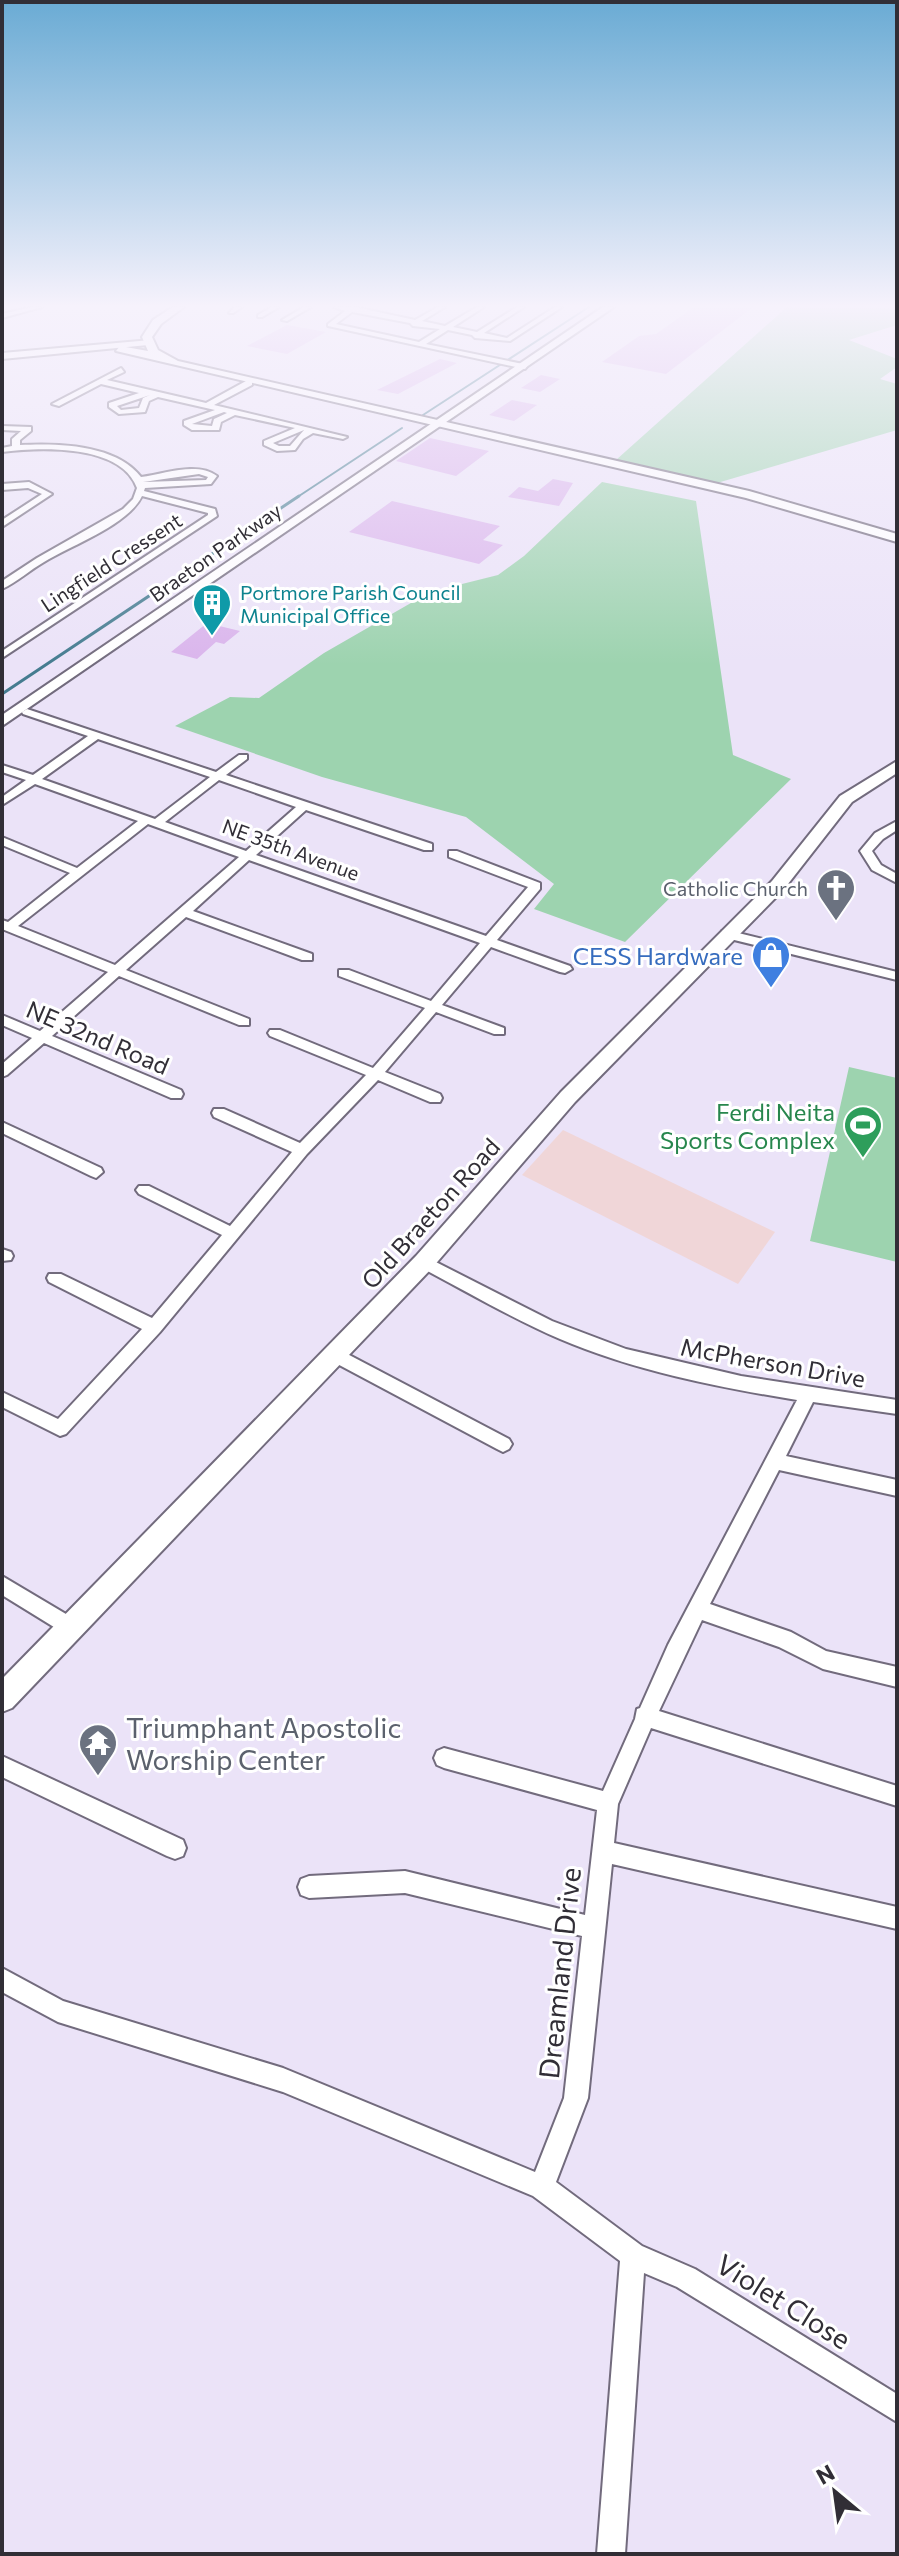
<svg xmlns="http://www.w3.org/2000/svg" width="899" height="2556" font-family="Commissioner,sans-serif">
<rect width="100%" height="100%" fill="#ebe3f8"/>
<path fill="#f0d6d8" d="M563 1130 775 1232 738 1284 522 1175Z"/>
<path fill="#9dd3af" d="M787 307 897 309V325L849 340 897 359V367L880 379 897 384V430L717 483 616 460Z
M602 482 696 501 733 755 791 779 625 942 534 909 554 884 466 817 322 777 175 726 230 697 259 698 324 653 430 592 498 575 524 556Z
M849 1067 897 1078V1262L810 1241Z"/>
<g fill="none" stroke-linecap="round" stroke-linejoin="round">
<path stroke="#457c90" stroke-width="2" d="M423 415 589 307
M296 498 402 428"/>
<path stroke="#457c90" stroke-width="3" d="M2 694 299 496"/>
</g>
<path fill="#dab5ec" d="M694 307H753L666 374 602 362 639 336 656 334Z
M287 325 326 332 287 354 247 346Z
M440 359 457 363 398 394 377 390Z
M541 375 560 379 540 392 521 388Z
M512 400 537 405 514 421 489 415Z
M430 438 489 451 456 476 396 461Z
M553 479 573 483 559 506 508 497 519 487 538 491Z
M392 501 500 526 483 540 503 545 479 564 349 532Z
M207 623 240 631 224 644 216 642 197 659 171 652Z"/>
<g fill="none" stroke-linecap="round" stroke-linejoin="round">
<g stroke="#726b7d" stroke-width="4">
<path id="street" d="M32 307H42L2 318V314Z
M235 307H242L233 313H229Z
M272 307H279L262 317H258V315Z
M304 307H311L287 321 282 320Z
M334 307H355L415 320 438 307H445L422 321 445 326 477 307H484L453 327 477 332 517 307H524L484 333 507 338 555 307H562L510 341 475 338 472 335 448 330 426 344 528 365 525 369 328 326V324L345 311ZM352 312 410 323 413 326 440 329 419 342 336 324Z
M121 368 124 372 107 380 206 403 246 381H252V385L214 405 347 437 343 439 313 433 303 439 295 450 277 451 264 445V441L295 428 235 415 221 422 219 430H192L184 425V421L215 410 158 397 149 401 145 412 119 414 109 407V403L139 393 101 384 59 406 52 404ZM150 395 143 398 139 408 121 410 117 406ZM224 412 227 413 214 419 212 426 192 424ZM304 430 290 446H279L273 443Z
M2 426 31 427V431L20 440V445C57 443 116 444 141 477 164 474 197 461 217 476L211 484 145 488 144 491 215 509 217 516 2 658V651L208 515V513L142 496C128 525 72 545 44 562 30 570 17 582 2 589V581L37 558 123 509 133 499 137 488C121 444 41 447 2 452V448L12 446V439L21 431 2 430ZM199 474 208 477 206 480 143 482Z
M29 482 52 494 2 527V520L42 494 28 488 2 490V484Z
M27 709 216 772 239 755H247V759L226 775 432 844V850H424L306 810 256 855 486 936 528 887 449 857V851H457L540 883V889L497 940 570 966 572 969 565 973 560 972 491 947 442 1005 504 1028V1034H494L436 1012 385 1072 440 1094 442 1098 440 1102H430L378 1080 307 1154 160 1332 66 1434 60 1436 2 1407V1392L58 1419 142 1329 49 1282 47 1278 49 1274H61L152 1318 222 1235 139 1194 136 1190 139 1186H149L230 1226 292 1152 214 1117 212 1113 214 1109H224L300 1143 366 1075 270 1036 268 1033 270 1030H280L373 1068 425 1008 339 976V970H349L431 1001 480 943 249 860 193 911 312 954V960H302L186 917 126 970 249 1019V1025H239L119 976 52 1036 181 1090 183 1094 181 1098H171L44 1043 7 1075 2 1077V1064L32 1038 2 1025V1015L40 1031 108 972 2 929V920L8 922 70 873 2 845V837L77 868 138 821 35 784 2 805V797L26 780 2 772V765L33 775 88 736 23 714 22 712ZM98 739 210 777 155 819 42 779ZM219 780 296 807 246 851 165 822ZM148 824 239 857 115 965 18 926Z
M897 821V830L883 839 872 851 881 865 897 874V883L872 870 860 851 875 833Z
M726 930 897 972V980L722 937V931Z
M2 1122 101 1168 103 1172 96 1178 91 1176 2 1133Z
M2 1249 11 1252 13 1256 11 1260 2 1261Z
M424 1256 552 1321 626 1349 741 1376 897 1400V1414L813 1402 786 1456 897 1480V1496L779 1470 710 1604 791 1632 826 1651 897 1667V1687L823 1669 779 1647 702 1620 659 1711 897 1786V1806L651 1728 618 1804 614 1843 897 1907V1929L612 1864 588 2098 556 2182 642 2246 695 2269 897 2394V2422L677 2287 644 2273 625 2554H597L620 2261 533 2196 283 2092 58 2022 2 1992V1968L63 2001 283 2068 535 2172 564 2098 582 1936 405 1893 309 1898 301 1895 298 1887 301 1879 309 1876 405 1871 585 1915 597 1810 444 1768 437 1765 434 1758 437 1751 444 1748 603 1791 635 1719 637 1709 640 1708 668 1645 797 1400C717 1387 635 1371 560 1339 511 1318 466 1291 418 1266L416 1262 418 1258Z
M334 1347 509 1439 512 1444 509 1449 503 1452 497 1449 328 1359 326 1354 328 1349Z
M2 1576 76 1620 79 1626 76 1632 69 1635 62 1632 2 1595Z
M2 1756 183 1840 186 1848 183 1856 175 1859 167 1856 2 1777Z"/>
</g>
<g stroke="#726b7d" stroke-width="4">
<path id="secondary" d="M603 307H614L2 726V715Z
M151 340 148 345 2 359V353Z
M897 761V773L852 802 784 889 575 1102 432 1268 12 1708 2 1712V1679L416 1256 561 1092 772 881 840 796Z"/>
</g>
<g stroke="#726b7d" stroke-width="4">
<path id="primary" d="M173 307H184L161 324 152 337 158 350 178 361 749 491 897 534V542L746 498 116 351 120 346 148 351 142 337 153 320Z"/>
</g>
<use href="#street" fill="#fff" fill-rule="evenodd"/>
<use href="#secondary" fill="#fff" fill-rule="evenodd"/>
<use href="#primary" fill="#fff" fill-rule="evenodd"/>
</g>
<linearGradient id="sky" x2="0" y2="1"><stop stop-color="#6aabd4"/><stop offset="0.46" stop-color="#f6f2fc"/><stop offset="1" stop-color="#f6f2fc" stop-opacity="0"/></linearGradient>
<rect width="899" height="665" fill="url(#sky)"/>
<defs>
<g id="building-pin" transform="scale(2)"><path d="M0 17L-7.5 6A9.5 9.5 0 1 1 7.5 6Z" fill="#0f9aa8" stroke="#fff"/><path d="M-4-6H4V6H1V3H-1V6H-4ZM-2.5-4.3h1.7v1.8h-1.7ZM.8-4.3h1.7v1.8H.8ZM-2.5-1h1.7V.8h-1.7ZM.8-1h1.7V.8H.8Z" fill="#fff"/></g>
<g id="church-pin" transform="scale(2)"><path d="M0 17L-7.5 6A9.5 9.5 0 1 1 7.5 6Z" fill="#6b7280" stroke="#fff"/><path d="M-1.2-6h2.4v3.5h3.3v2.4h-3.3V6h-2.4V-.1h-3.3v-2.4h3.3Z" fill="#fff"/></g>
<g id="shop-pin" transform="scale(2)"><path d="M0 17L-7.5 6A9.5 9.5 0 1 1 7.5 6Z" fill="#3f7fe0" stroke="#fff"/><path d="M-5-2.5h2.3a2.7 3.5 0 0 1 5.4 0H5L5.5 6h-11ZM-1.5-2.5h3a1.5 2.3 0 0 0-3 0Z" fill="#fff"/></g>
<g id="stadium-pin" transform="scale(2)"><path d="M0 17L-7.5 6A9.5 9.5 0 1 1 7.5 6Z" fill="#2e9e5b" stroke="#fff"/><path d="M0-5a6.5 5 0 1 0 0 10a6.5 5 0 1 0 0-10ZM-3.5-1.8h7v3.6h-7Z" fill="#fff"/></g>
<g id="temple-pin" transform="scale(2)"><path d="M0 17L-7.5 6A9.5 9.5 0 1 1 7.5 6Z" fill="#6b7280" stroke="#fff"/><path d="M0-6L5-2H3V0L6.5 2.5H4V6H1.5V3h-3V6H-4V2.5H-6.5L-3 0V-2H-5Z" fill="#fff"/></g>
</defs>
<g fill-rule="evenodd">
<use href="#building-pin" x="212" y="603"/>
<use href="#church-pin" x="836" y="888"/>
<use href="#shop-pin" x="771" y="955"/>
<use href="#stadium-pin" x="863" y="1125"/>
<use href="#temple-pin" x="98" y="1743"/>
</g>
<g text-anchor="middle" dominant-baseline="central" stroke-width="6" stroke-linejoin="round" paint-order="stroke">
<g font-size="20" fill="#312e36" stroke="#fff">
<text transform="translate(215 552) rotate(-35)">Braeton Parkway</text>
<text transform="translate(111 562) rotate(-33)">Lingfield Cressent</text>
<text transform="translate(291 849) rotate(20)">NE 35th Avenue</text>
</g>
<g font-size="20" fill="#0d838f" stroke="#fff" text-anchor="start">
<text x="240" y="592">Portmore Parish Council<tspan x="240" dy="23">Municipal Office</tspan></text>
</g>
<g font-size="20" fill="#5b616d" stroke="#fff" text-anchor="end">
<text x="808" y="888">Catholic Church</text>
</g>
<g font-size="24" fill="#366cbe" stroke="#fff" text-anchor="end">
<text x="743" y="955">CESS Hardware</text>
</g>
<g font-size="24" fill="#312e36" stroke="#fff">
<text transform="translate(98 1037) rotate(23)">NE 32nd Road</text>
<text transform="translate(430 1213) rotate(-48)">Old Braeton Road</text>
<text transform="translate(773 1362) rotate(10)">McPherson Drive</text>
</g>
<g font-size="24" fill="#27864d" stroke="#fff" text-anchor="end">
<text x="835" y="1111">Ferdi Neita<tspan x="835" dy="28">Sports Complex</tspan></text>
</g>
<g font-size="28" fill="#5b616d" stroke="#fff" text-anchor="start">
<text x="126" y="1727">Triumphant Apostolic<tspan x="126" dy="32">Worship Center</tspan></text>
</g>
<g font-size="28" fill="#312e36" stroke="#fff">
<text transform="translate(559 1973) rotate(-84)">Dreamland Drive</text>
<text transform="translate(784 2301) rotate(32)">Violet Close</text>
</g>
</g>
<rect width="899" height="2556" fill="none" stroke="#312e36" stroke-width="8"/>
<g transform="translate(835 2492) rotate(331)" stroke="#ffffff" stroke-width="6" paint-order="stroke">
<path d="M0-6L14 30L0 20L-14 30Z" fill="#312e36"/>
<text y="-12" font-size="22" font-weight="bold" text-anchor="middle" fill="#312e36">N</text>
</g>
</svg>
